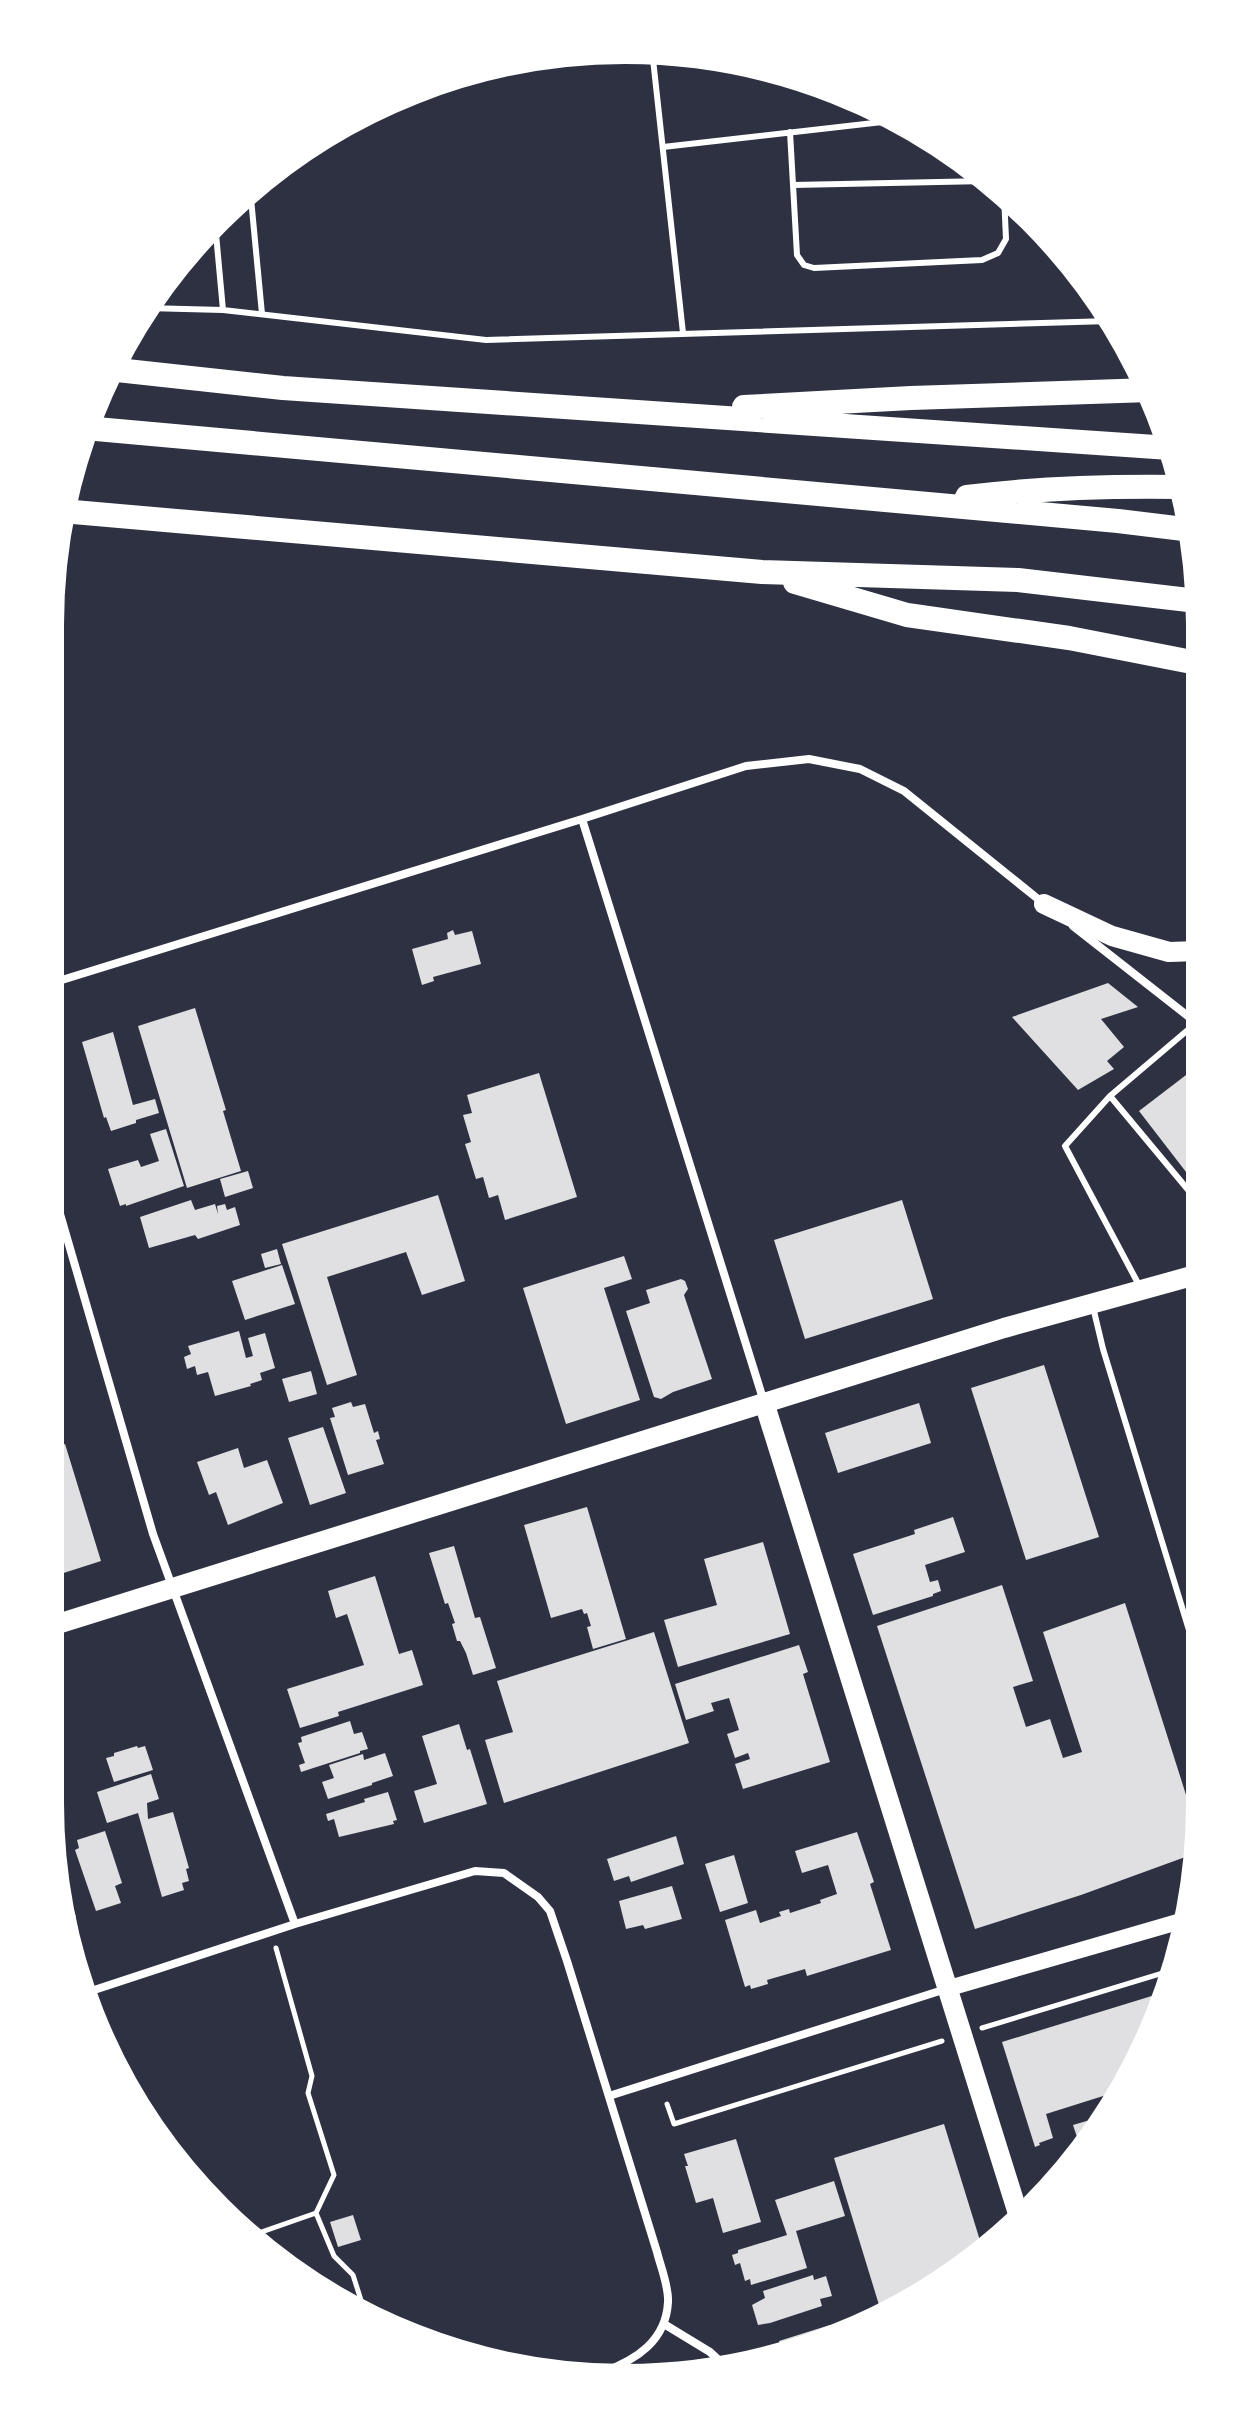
<svg xmlns="http://www.w3.org/2000/svg" width="1250" height="2428" font-family="'Playfair Display',serif">
<rect width="100%" height="100%" fill="#2d3142"/>
<path fill="#e0e0e3" d="M453 930 455 935 472 931 481 964 433 977 434 981 422 985 412 949 448 939 447 933Z
M1108 983 1138 1007 1101 1019 1124 1047 1107 1061 1114 1069 1078 1090 1012 1017Z
M195 1008 226 1110 223 1111 241 1171 187 1188 138 1026Z
M113 1032 133 1105 155 1099 159 1113 136 1120V1123L111 1131 106 1117 104 1118 82 1042Z
M1190 1072 1199 1083V1177L1193 1181 1139 1111Z
M539 1073 577 1197 505 1220 498 1195 489 1198 483 1177 476 1179 465 1144 471 1142 463 1115 472 1113 467 1095Z
M166 1129 184 1186 126 1206V1204L120 1206 108 1169 138 1160 141 1167 159 1161 150 1134Z
M248 1171 253 1188 225 1197 220 1179Z
M438 1195 465 1281 422 1295 406 1252 327 1277 357 1375 327 1385 282 1244Z
M191 1200 195 1210 215 1204 218 1214 217 1206 225 1204 227 1210 235 1207 240 1225 198 1239 195 1235 149 1248 140 1217Z
M902 1200 933 1299 805 1339 774 1240Z
M277 1249 281 1264 265 1268 261 1254Z
M624 1256 632 1279 604 1288 640 1400 566 1424 523 1288Z
M282 1265 295 1304 245 1320 232 1281Z
M681 1279 685 1281 688 1289 684 1295 712 1379 673 1392 661 1399 654 1397 626 1311 650 1303 646 1290Z
M239 1331 246 1358 253 1356 248 1338 265 1333 275 1368 260 1373 262 1380 250 1384 251 1386 215 1396 208 1372 197 1375 195 1366 187 1369 184 1357 191 1354 188 1346Z
M1044 1365 1099 1537 1026 1560 971 1388Z
M51 1368 62 1400 48 1406V1369Z
M311 1371 317 1394 289 1402 282 1379Z
M351 1402 353 1407 365 1404 374 1433 378 1431 380 1439 376 1440 384 1464 348 1475 330 1418 335 1417 332 1408Z
M919 1403 931 1443 838 1473 825 1433Z
M55 1411 64 1439 48 1444V1413Z
M323 1427 346 1493 310 1505 288 1438Z
M65 1444 101 1561 48 1578V1449Z
M238 1448 244 1468 267 1460 283 1503 228 1525 216 1492 209 1495 197 1462Z
M587 1507 626 1639 593 1649 587 1627 591 1626 587 1613 584 1614 582 1609 551 1618 524 1525Z
M953 1517 965 1552 925 1565 930 1582 938 1580 941 1591 933 1594V1596L873 1615 853 1554 915 1534 914 1530Z
M763 1542 790 1634 678 1667 664 1620 717 1605 704 1559Z
M454 1546 475 1618 480 1617 496 1668 473 1675 466 1653 460 1641H457L452 1624 455 1623 448 1603 445 1604 429 1553Z
M375 1576 399 1654 412 1650 423 1685 338 1712 339 1716 300 1728 287 1689 364 1665 347 1614 336 1618 328 1591Z
M1002 1585 1033 1681 1013 1687 1026 1727 1050 1719 1063 1758 1082 1752 1043 1632 1125 1603 1201 1842 1199 1852 1081 1895 975 1929 877 1626Z
M654 1632 689 1743 504 1803 485 1740 513 1732 497 1681Z
M799 1645 808 1672 803 1674 830 1762 743 1789 735 1764 750 1759 748 1753 735 1758 727 1734 739 1730 729 1698 711 1703 714 1711 686 1720 675 1684Z
M350 1721 354 1734 362 1732 368 1749 360 1751V1753L301 1772 299 1765 305 1763 298 1743 302 1742 301 1737Z
M459 1724 467 1750 470 1749 487 1804 424 1823 414 1791 437 1784 422 1736Z
M137 1746 138 1748 145 1746 153 1770 114 1782 106 1758 114 1756V1753Z
M385 1753 393 1776 372 1783V1785L328 1799 322 1782 334 1778 329 1765 363 1754 364 1760Z
M151 1774 159 1799 147 1803 148 1819 173 1812 189 1868 186 1869 189 1881 182 1883 184 1890 162 1897 138 1813 107 1823 97 1792Z
M388 1792 397 1820 393 1821 394 1824 339 1837 334 1819 328 1821 326 1814 365 1802 364 1799Z
M105 1831 122 1883 115 1886 121 1903 96 1911 75 1850 79 1848 77 1840Z
M857 1832 874 1882 870 1884 891 1950 807 1976 805 1969 767 1980 768 1984 751 1989 750 1985 745 1987 725 1920 756 1910 760 1923 781 1916 779 1912 789 1909 790 1913 821 1903 820 1900 837 1894 828 1865 802 1873 795 1851Z
M676 1836 684 1864 631 1882 629 1876 614 1881 607 1859Z
M734 1855 748 1903 720 1912 705 1864Z
M61 1879H64L76 1917 73 1918 75 1924 68 1926Z
M672 1886 682 1919 645 1929 643 1925 626 1929 619 1901Z
M1168 1991 1143 2058 1119 2091 1046 2114 1053 2138 1039 2143 1040 2145 1035 2147 1002 2042Z
M1100 2117 1096 2123 1080 2146 1073 2125Z
M944 2124 982 2247 883 2318 834 2158Z
M736 2139 761 2222 723 2233 713 2198 696 2203 685 2166H688L684 2154Z
M834 2181 845 2216 796 2231 807 2268 751 2285 750 2279 745 2281 740 2263 735 2265 732 2255 738 2253V2250L787 2235 775 2200Z
M353 2215 361 2240 338 2247 330 2222Z
M813 2275 814 2280 826 2276 832 2296 820 2299 822 2306 770 2323 758 2325 752 2305 765 2298 763 2291Z
M830 2325 833 2335 782 2350 779 2341Z"/>
<g fill="none" stroke-linecap="round" stroke-linejoin="round">
<path stroke="#fff" stroke-width="5" d="M276 1948 312 2076 308 2093 334 2175 316 2213
M982 2028 1176 1969
M667 2104 674 2124 942 2041
M253 2235 316 2213 334 2256 353 2275 366 2316"/>
<path stroke="#fff" stroke-width="6" d="M652 50 683 333
M790 132 797 255 804 265 814 268 982 260 998 253 1006 239 1004 195
M663 147 900 120
M793 185 987 181 992 183
M250 188 262 314
M215 223 223 310
M146 308 223 310 486 340 1110 321
M1196 1023 1110 1096 1199 1203
M1110 1096 1065 1146 1140 1287
M1093 1307 1103 1349 1200 1666"/>
<path stroke="#fff" stroke-width="8" d="M582 819 764 1402
M1073 926 1198 1024
M49 984 582 819 746 766 809 759 860 769 904 791 1043 903
M49 1176 153 1534 295 1924
M82 1994 295 1924 475 1871 504 1873 538 1897 550 1911 567 1961 657 2252C661 2268 669 2287 668 2302 666 2341 636 2360 603 2372
M609 2096 946 1989
M664 2324 710 2352 726 2367"/>
<path stroke="#fff" stroke-width="16" d="M946 1989 1188 1919"/>
<path stroke="#fff" stroke-width="20" d="M1044 904 1112 936 1169 952 1198 951
M764 1402 1020 2220
M48 1627 1004 1328 1199 1274"/>
<path stroke="#fff" stroke-width="24" d="M108 369 283 388 1170 448
M744 407 911 398 1150 390
M85 428 1118 521 1192 530
M967 497C1037 488 1110 486 1180 487
M62 511 762 572 1018 580 1197 601
M795 582 907 615 1069 638 1197 663"/>
</g>
<path d="M0 0H1250V2428H0ZM625 62H625A563 563 0 0 1 1188 625V1803A563 563 0 0 1 625 2366H625A563 563 0 0 1 62 1803V625A563 563 0 0 1 625 62Z" fill="#fff" fill-rule="evenodd"/>
<path fill="none" stroke="#fff" stroke-width="4" d="M625 62H625A563 563 0 0 1 1188 625V1803A563 563 0 0 1 625 2366H625A563 563 0 0 1 62 1803V625A563 563 0 0 1 625 62Z"/>
</svg>
